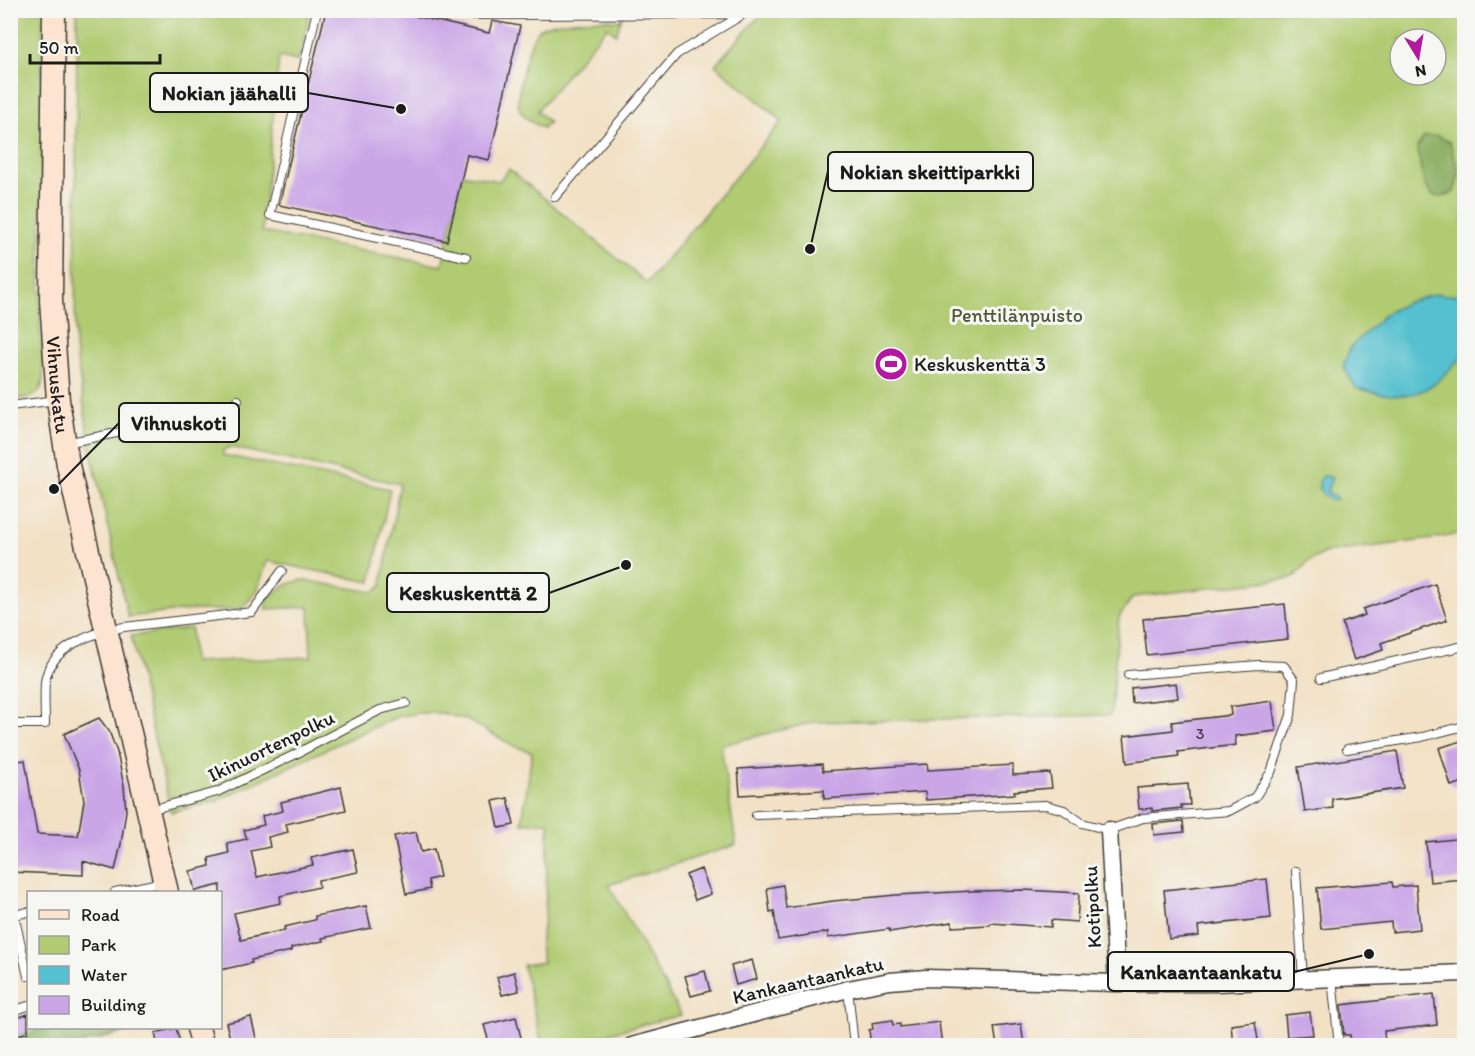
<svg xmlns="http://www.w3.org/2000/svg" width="1475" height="1056" font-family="Itim,sans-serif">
<rect width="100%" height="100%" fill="#f6f6f2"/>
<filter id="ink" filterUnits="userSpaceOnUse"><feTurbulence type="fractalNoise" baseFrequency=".0167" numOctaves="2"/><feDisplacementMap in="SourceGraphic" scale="12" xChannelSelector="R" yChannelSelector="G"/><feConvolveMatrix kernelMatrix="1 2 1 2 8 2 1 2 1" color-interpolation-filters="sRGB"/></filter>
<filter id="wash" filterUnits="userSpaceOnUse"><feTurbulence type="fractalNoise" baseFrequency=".008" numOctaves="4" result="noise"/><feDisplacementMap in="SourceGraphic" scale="24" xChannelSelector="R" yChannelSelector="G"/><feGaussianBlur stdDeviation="1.35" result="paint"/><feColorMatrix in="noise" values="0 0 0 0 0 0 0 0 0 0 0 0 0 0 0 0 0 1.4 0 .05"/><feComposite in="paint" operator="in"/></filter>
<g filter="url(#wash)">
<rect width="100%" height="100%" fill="#f2e1c5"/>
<path fill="#b0cb71" stroke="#667446" stroke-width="1.5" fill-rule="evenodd" d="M11 11H43L40 330C41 342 46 379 41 388 37 398 20 399 11 399V382L15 380 10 340Z
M77 11H310L299 61 279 57 262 232 442 266 462 174 499 181 509 169 647 283 782 121 715 65 764 11H1464V533L1432 539 1324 553 1308 562 1293 578 1133 597 1119 617 1111 715 814 722 721 745 736 845 609 885 681 1015 561 1045H542L523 965 543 962 540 946 545 914 549 822 522 823 532 752 514 746 467 720 442 713H418L397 717 350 738 214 802 171 812 131 636 191 628 193 662 311 657 309 607 266 609V599C277 590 288 582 303 580L373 592 381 587 400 484 230 447 223 450V455L390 489 371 582 267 561 257 591 241 610H191L128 617 90 447 75 347ZM1400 39H1436V75H1400Z
M624 11 616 34 607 27 537 111 549 122 543 128C534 124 523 118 519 108 515 96 529 38 539 29 549 20 605 18 620 21Z"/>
<path fill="#8caf63" stroke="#546640" stroke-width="1.5" d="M1437 136 1450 142 1459 174 1454 192 1442 197 1432 195 1424 184 1417 147 1424 137Z
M43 1028H141L78 1045H11L10 1038Z"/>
<path fill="#55c0cf" stroke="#386e76" stroke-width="1.5" d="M1436 294 1461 296 1464 298V355C1455 364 1445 376 1434 384 1410 402 1382 395 1356 388L1343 366 1350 348 1386 313 1408 302Z
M1323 476H1327L1332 478 1327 490 1330 495 1335 496 1337 499 1332 501C1322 495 1313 486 1323 476Z"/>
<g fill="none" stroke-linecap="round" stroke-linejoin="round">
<path stroke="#55c0cf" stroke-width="5" d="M1458 296 1464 278"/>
</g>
<g id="blocks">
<path fill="#caa6e7" d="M326 10H389L489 33 492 21 520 26 489 160 467 155 447 241 279 205Z
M1435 584 1447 620 1381 643 1383 650 1354 660 1342 623 1365 615 1363 609Z
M1285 604 1288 639 1147 655 1143 619Z
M1176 683 1178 698 1132 703 1131 688Z
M1272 701 1276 731 1235 736 1236 745 1178 752 1179 756 1127 763 1124 736 1173 730 1172 722 1231 715 1230 707Z
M99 718 109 731 117 752 124 786 126 811 121 844 115 870 83 861V875L10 872V762L25 760 37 834 78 836 84 801 79 770 64 734Z
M1464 740V782L1451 786 1439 748Z
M1397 751 1403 788 1332 799 1333 808 1305 812 1298 767Z
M822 764 823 771 927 764 928 770 1013 765V775L1050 773 1052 788 1014 791 1015 794 926 800 925 792 824 799V790L740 795 738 769Z
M1188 784 1190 805H1181L1182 808 1152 811V808L1139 809 1137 788Z
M341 787 346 810 286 824 288 832 268 837 270 847 251 851 257 877 313 865 311 858 353 849 358 872 318 880 319 887 280 896 281 903 234 913 241 940 285 930 284 927 315 920V916L366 906 371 928 322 938 323 941 291 948V951L251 960 252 963 220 970V885L195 891 190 871 210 866 209 858 229 853 227 843 247 839 244 830 264 825 262 816 283 811 281 802Z
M508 798 514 825 499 828 493 801Z
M1183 821 1184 832 1154 835 1153 824Z
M416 832 421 852 434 849 440 877 428 880 430 889 406 894 394 836Z
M1464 838V879L1430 882 1426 842Z
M701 869 711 894 695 900 686 875Z
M1267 879 1271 918 1198 926 1199 936 1169 939 1164 890Z
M1392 882 1393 887 1416 885 1420 929 1392 932 1391 922 1321 929 1317 888Z
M783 885 786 908 833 901 896 895 973 891 1024 890 1079 893 1077 922 1051 920V927L991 923 990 925 952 927V922L890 932 889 929 828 938V932L778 940 774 911 770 912 767 888Z
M752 960 757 979 736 985 731 966Z
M705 971 710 991 691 996 685 976Z
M514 972 519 991 502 995 497 977Z
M1434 994 1437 1025 1384 1031 1385 1046H1352L1350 1035H1344L1341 1005Z
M1310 1012 1313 1035 1287 1037 1285 1015Z
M28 1014V1032L10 1038V1020Z
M251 1017 258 1046H232L226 1023Z
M516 1017 522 1042 510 1046H490L484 1025Z
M892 1020 893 1025 900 1024V1027L939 1022 942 1046H871L869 1030 873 1029 872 1023Z
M1255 1022 1258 1040 1233 1044 1231 1025Z
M1021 1024 1024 1046H997L994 1027Z
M176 1028 181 1046H158L155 1033Z"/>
</g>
</g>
<g filter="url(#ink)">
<use href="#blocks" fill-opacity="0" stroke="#3c3a35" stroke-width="1.5"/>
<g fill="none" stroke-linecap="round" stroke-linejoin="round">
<g stroke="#3c3a35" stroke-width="10">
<path id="lane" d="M317 10 270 215 466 257
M473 10V15L743 14
M555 197 677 54 742 15
M10 406 57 400
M65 443 127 431 181 429 208 426 226 417 238 400
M1321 678 1464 646
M10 724H45C45 711 44 696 45 682 50 646 94 632 124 627L252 612 282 571
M1347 749 1422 737 1464 726
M150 810 217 792 292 756 380 710 406 703
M756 815 1046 805 1064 810 1082 823 1109 830 1143 818 1229 811 1255 797 1271 772 1291 715 1294 680 1284 666 1259 665 1128 675
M1296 871 1303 979
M115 892 164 882
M14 915 28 976
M10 916 28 912
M1332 978 1339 1046
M848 989 854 1046
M10 1012 28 1006"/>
</g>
<g stroke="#3c3a35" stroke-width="19">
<path id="street" d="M1109 830 1117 983
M632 1046 848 989 890 981 926 978 1117 983H1215L1464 973"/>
</g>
<g stroke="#3c3a35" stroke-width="25">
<g id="secondary">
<path id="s1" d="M54 10 51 300 58 400 68 465 167 892"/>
<path d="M198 1028 203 1046"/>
</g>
</g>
<use href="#lane" stroke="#fff" stroke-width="8"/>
<use href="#street" stroke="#fff" stroke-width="16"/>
<use href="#secondary" stroke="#fde4d1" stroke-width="22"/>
</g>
</g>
<defs>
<g id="stadium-disc" transform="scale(1.725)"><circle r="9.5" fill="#b5179e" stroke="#f6f6f2"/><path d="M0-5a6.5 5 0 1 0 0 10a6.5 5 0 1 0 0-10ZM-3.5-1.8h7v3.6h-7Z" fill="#fff"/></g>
</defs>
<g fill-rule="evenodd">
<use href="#stadium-disc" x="891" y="364"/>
</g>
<g text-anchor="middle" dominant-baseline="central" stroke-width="6" stroke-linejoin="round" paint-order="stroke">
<g font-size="16" fill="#483e4f">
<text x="1200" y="733">3</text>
</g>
<g font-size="20" fill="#50593a" stroke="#f6f6f2">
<text x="1017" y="315">Penttilänpuisto</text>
</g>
<g font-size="20" fill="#1c1c1c" stroke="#f6f6f2" text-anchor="start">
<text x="914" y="364">Keskuskenttä 3</text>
</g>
<g font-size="20" fill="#1c1c1c" stroke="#f6f6f2">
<text stroke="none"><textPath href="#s1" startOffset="375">Vihnuskatu</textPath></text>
<text transform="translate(271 746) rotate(-26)">Ikinuortenpolku</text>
<text transform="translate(1092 907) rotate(-93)">Kotipolku</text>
<text transform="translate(808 980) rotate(-13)">Kankaantaankatu</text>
</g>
</g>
<path fill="none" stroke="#1c1c1c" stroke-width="2" d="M401 109L308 93M810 249L828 171M54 489L119 423M626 565L549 593M1369 954L1294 972"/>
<g fill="#1c1c1c" stroke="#f6f6f2" stroke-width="2">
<circle cx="401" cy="109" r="6"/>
<circle cx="810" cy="249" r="6"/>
<circle cx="54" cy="489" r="6"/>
<circle cx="626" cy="565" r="6"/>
<circle cx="1369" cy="954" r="6"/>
</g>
<g fill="#f6f6f2" stroke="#1c1c1c" stroke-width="2">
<rect x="150" y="73" width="158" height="39" rx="6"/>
<rect x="828" y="152" width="205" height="39" rx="6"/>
<rect x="119" y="403" width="120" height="39" rx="6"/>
<rect x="387" y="573" width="162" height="39" rx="6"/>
<rect x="1108" y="952" width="186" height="39" rx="6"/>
</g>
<g font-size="21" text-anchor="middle" font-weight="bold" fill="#1c1c1c">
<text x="229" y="100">Nokian jäähalli</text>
<text x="930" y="179">Nokian skeittiparkki</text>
<text x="179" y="430">Vihnuskoti</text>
<text x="468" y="600">Keskuskenttä 2</text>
<text x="1201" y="979">Kankaantaankatu</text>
</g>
<rect width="1475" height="1056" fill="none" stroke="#f6f6f2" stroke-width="36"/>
<rect x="27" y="891" width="195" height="138" fill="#f6f6f2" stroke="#9f9f9c" stroke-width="1.5"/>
<rect x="39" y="910" width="30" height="9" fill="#fde4d1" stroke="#9f9f9c" stroke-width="1.5"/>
<text x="81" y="921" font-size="18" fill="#1c1c1c">Road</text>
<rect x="39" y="936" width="30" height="18" fill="#b0cb71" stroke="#9f9f9c" stroke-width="1.5"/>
<text x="81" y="951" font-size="18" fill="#1c1c1c">Park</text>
<rect x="39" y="966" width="30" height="18" fill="#55c0cf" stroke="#9f9f9c" stroke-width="1.5"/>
<text x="81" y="981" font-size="18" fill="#1c1c1c">Water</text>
<rect x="39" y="996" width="30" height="18" fill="#caa6e7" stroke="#9f9f9c" stroke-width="1.5"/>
<text x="81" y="1011" font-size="18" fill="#1c1c1c">Building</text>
<g transform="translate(1418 57) rotate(169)"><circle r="28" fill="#f6f6f2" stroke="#9f9f9c" stroke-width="1.5"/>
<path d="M0-4.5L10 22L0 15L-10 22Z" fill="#b5179e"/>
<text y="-9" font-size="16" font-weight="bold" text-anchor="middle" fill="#1c1c1c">N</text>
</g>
<path d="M30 54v9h130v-9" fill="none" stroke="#1c1c1c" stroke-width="3"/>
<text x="39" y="54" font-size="18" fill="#1c1c1c" stroke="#f6f6f2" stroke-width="4.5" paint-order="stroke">50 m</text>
</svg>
